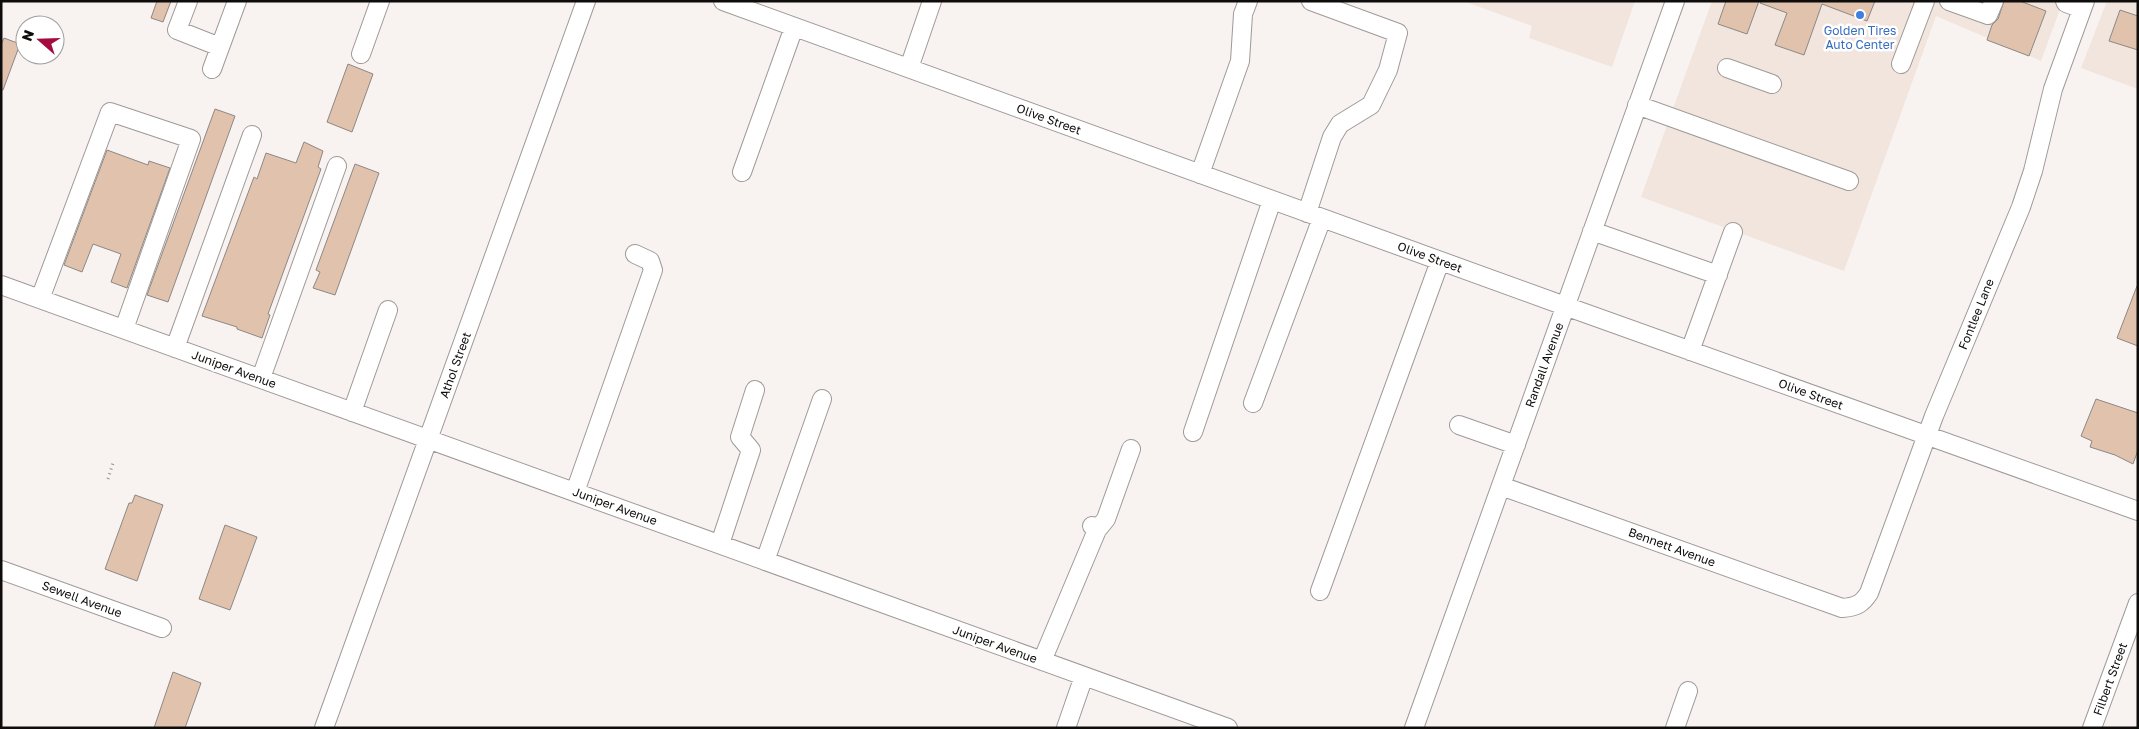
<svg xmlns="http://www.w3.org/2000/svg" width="2139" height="729" font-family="'Golos Text',sans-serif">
<rect width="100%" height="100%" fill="#f8f3f0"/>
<path fill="#f1e5dd" d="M1463 1H1635L1612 67 1529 38 1532 26Z
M1712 1H2063L2041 61 1936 16 1844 271 1641 197Z
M2107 1H2130L2138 4V89L2081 68Z"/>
<path fill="#e1c2ad" stroke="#8c8885" d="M157 1H171L163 22 151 18Z
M1726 1H1759L1747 34 1718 24Z
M1761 1H1875L1867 21 1822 4 1804 55 1775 45 1787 13 1760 3Z
M2004 1H2020L2046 11 2029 56 1987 40 1992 25 1998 19Z
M2120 10 2138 16V50L2109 41Z
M4 38 20 44 3 90H1V45Z
M348 64 373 74 352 132 327 122Z
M215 109 235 116 168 302 147 295Z
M304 142 323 151 318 167 321 169 268 314 270 315 262 338 237 329V327L202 316 254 177 257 179 266 153 296 163Z
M107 150 148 165 149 161 170 168 127 288 111 282 121 254 93 244 82 272 64 265Z
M355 164 379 173 335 295 313 288 320 272 316 270Z
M2137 286H2138V346L2117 338Z
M2096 399 2138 413V450L2133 464 2115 455 2090 447 2092 441 2081 436Z
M135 495 163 505 137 581 105 569 129 503H132Z
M225 525 257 537 230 610 199 599Z
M173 672 201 683 185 728H154Z"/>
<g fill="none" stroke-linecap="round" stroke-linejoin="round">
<g stroke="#9f9a97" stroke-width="20">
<path id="minor" d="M188 1 177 30 220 47
M723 1 1565 306 2138 511
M1949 1 1988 15 1994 1
M2065 1 2066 3 2082 9
M361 54 380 1
M1901 64 1925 1
M909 68 932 1
M1727 68 1772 84
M212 69 237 1
M1637 105 1849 181
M742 172 794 27
M1200 174 1240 61 1243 14 1248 1
M1307 213 1332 137 1340 124 1371 105 1388 70 1398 33 1311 1
M1592 231 1718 275
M1 285 1228 728
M40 299 110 112 191 139 124 329
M175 348 252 135
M1690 351 1733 232
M261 378 337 166
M1253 403 1322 218
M352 412 388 310
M1459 425 1516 445
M1193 432 1272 200
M1501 486 1842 608C1856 607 1862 604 1869 593L1934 416 2021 207 2033 171 2053 89 2085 1
M575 492 653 270 650 261 635 254
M1097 530 1106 519 1131 449
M720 544 751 450 740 437 755 390
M765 561 822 399
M1 570 162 628
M1320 591 1440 261
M1042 661 1097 530 1092 526
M324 728 586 1
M1066 728 1084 676
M1414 728 1675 1
M1675 728 1688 691
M2092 728 2138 603"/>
</g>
<path stroke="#95918f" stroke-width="3" stroke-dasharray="1 4" stroke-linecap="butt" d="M108 479 113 463"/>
<use href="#minor" stroke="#fff" stroke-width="18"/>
</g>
<circle fill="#3f7fe0" stroke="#fff" stroke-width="2" cx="1860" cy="15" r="5"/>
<g text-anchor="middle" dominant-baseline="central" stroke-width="5" stroke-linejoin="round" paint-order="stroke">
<g font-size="12" fill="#366cbe" stroke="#fff">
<text x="1860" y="30">Golden Tires<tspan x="1860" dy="14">Auto Center</tspan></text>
</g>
<g font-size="12" fill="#0f0d0c" stroke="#fff">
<text transform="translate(1049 119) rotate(20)">Olive Street</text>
<text transform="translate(1430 257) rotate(20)">Olive Street</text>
<text transform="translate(1976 314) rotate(-68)">Fontlee Lane</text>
<text transform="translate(455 365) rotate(-70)">Athol Street</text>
<text transform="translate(1544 365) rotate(-70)">Randall Avenue</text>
<text transform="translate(234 369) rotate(20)">Juniper Avenue</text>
<text transform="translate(1811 394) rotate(20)">Olive Street</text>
<text transform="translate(615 506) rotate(20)">Juniper Avenue</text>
<text transform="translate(1672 547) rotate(20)">Bennett Avenue</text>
<text transform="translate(82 599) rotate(20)">Sewell Avenue</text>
<text transform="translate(995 644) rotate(20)">Juniper Avenue</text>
<text transform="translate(2110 679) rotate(-70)">Filbert Street</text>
</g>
</g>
<rect width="2139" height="729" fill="none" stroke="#0f0d0c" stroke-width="5"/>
<g transform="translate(40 40) rotate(290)"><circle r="24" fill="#ffffff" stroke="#9f9e9e"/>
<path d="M0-4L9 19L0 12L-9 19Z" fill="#a50b3e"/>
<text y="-8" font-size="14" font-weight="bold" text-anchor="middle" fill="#0f0d0c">N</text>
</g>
</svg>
